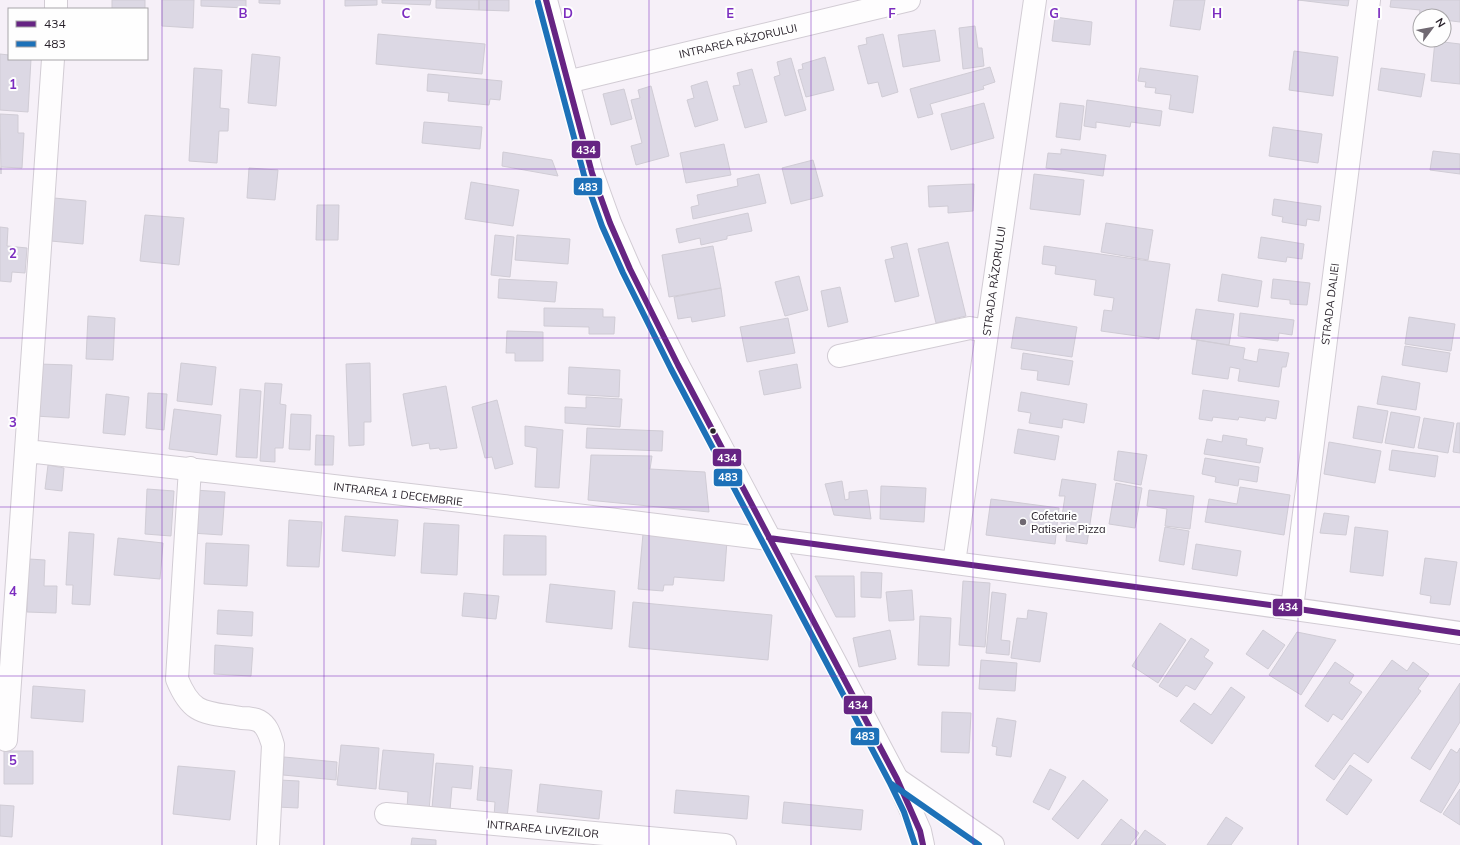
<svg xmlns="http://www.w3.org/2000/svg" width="1460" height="845" font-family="Mulish,sans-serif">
<rect width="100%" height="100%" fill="#f6f0f8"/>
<path fill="#dcd8e4" stroke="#d0ccd5" d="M112 0H145V9H112Z
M162 0H194L193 28 162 26Z
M201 0H246V8L201 6Z
M259 0H280V4L259 3Z
M345 0H377V5L345 6Z
M382 0H431L430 5 382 3Z
M436 0H479V10L436 8Z
M479 0H509V11L479 10Z
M1174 0H1205L1200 30 1170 26Z
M1298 0H1349L1348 6Z
M1391 0H1460V22L1444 20V16H1420L1419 17 1420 10 1390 7Z
M1055 17 1092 22 1090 45 1052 41Z
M975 26 978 48H982L984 66 963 69 959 28Z
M935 30 940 61 903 67 898 35Z
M378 34 485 44 482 74 376 64Z
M883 34 898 92 882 97 878 82 868 84 858 46 867 44 866 38Z
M1435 41 1460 44V84L1431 81Z
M1294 51 1338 57 1333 96 1289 90Z
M0 54 9 55V59H31L28 112 0 110Z
M252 54 280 57 276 106 248 103Z
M825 57 834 90 806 97 798 70 803 69 802 64Z
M791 58 806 110 785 116 774 77 780 75 777 62Z
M990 67 995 82 983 86 984 89 930 104 933 114 918 118 910 89Z
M194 68 222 70 220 108 229 109 228 131H219L217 163 189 161Z
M1140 68 1198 76 1193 113 1169 109 1171 95 1155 93 1156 88 1145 87 1146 82 1138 81Z
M1381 68 1425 74 1421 97 1378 90Z
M752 69 767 122 745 128 733 86 740 85 737 73Z
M428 74 502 81 500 100 490 99 489 105 448 101 449 93 427 91Z
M707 81 718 120 695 127 687 100 694 98 691 86Z
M651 86 669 156 636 165 631 146 642 143 631 100 640 98 638 90Z
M624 89 632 119 611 125 603 94Z
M1087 100 1162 111 1160 126 1131 122 1130 127 1096 122V128L1084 126Z
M984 103 994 138 951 150 941 114Z
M1060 103 1084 106 1080 140 1056 137Z
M0 114 18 115V133H24L22 168 1 167V174Z
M424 122 482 127 480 149 422 143Z
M1273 127 1322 134 1318 163 1269 156Z
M724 144 731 175 686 183 680 153Z
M1061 149 1106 155 1103 176 1046 168 1048 153 1061 154Z
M1433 151 1460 154V174L1430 170Z
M503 152 552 160 558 176 502 166Z
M813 160 823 196 791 204 782 168Z
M249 168 278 170 275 200 247 198Z
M759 174 766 203 693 219 691 207 699 205 697 195 738 186 737 179Z
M1034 174 1084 180 1080 215 1030 209Z
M471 182 519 190 513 226 465 219Z
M974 184 973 211 948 213V206L929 207 928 186Z
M54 198 86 201 83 244 51 241Z
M1274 199 1321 206 1319 221 1307 219 1306 226 1282 222 1283 217 1272 215Z
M317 205H339L338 240H316Z
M748 213 752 231 727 236V239L701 245 700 238 679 243 676 229Z
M145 215 184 218 179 265 140 261Z
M1106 223 1153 230 1148 260 1101 252Z
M0 227 8 228 7 246 27 248 25 273 12 272 11 282 0 281Z
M495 235 514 237 510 277 491 275Z
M517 235 570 239 568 264 515 260Z
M1261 237 1304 244 1302 259 1287 257 1286 262 1258 258Z
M948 242 966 316 936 323 918 249Z
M907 243 919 296 895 302 885 260 894 258 891 247Z
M713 246 721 288 669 297 662 255Z
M1044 246 1170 264 1159 339 1101 331 1104 310 1112 311 1114 298 1094 295 1096 280 1055 274 1056 266 1042 264Z
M1222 274 1262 281 1258 307 1218 301Z
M799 276 808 310 785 316 775 282Z
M499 279 557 282 555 302 498 298Z
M1273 279 1310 283 1307 305 1290 304V300L1271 298Z
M840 287 848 322 828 327 821 291Z
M721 288 725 316 692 322 691 317 678 319 674 297Z
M544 308 603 309V317H615L614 334H589V327L544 326Z
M1196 309 1234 314 1229 345 1191 339Z
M1240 313 1294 320 1292 335 1279 333 1278 341 1238 336Z
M88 316 115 318 113 360 86 359Z
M1016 317 1077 327 1072 357 1011 348Z
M1409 317 1455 324 1451 351 1405 344Z
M788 318 795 353 747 362 740 327Z
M507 331 543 332V361H515V353H506Z
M1197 340 1245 348 1243 359 1257 362 1259 349 1289 353 1286 367H1282L1279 387 1238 381 1240 369 1230 367 1228 379 1192 374Z
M1405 346 1450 353 1447 372 1402 365Z
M1023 353 1073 361 1069 385 1037 380 1038 371 1021 369Z
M181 363 216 367 212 405 177 401Z
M370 363 371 422H364V445L349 446 346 364Z
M38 364 72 365 69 418 35 416Z
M797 364 801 388 764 395 759 371Z
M569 367 620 370 619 397 568 394Z
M1382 376 1420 383 1416 410 1377 404Z
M265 383 282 384 280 404 286 405 283 448H275V462L260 461Z
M446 386 457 448 440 450 439 448 430 449 429 443 412 446 403 394Z
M240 389 261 391 257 458 236 457Z
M1203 390 1279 401 1276 419 1266 417 1265 421 1239 417 1238 420 1213 417 1212 421 1199 419Z
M1021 392 1087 404 1084 423 1063 419 1062 428 1029 423 1031 413 1018 411Z
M148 393 167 394 164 430 146 428Z
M106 394 129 397 125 435 103 433Z
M586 397 622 399 620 427 565 423V407L586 408Z
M497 400 513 464 495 469 492 457 485 458 472 407Z
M1358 406 1388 411 1382 443 1353 438Z
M174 409 221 415 217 455 169 449Z
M1391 412 1420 417 1414 448 1385 443Z
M291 414 311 415 310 450 289 449Z
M1424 418 1454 423 1448 453 1418 448Z
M1457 423H1460V453L1453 452Z
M525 426 563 430 559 488 535 487 537 448 525 446Z
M587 428 663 431 662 451 586 448Z
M1018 429 1059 436 1055 460 1014 453Z
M316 435 334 436 333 465H315Z
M1223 435 1247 439 1246 445 1263 448 1260 463 1204 454 1207 439 1222 442Z
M1329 442 1381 451 1375 483 1324 474Z
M1392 450 1438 456 1435 477 1389 470Z
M1118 451 1147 455 1141 485 1114 480Z
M591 455 652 456 650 469 705 472 709 512 588 500Z
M1205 458 1259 467 1257 482 1239 479 1238 486 1215 482 1216 477 1202 474Z
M48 465 64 468 62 491 45 489Z
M1062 479 1096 484 1087 544 1066 541 1068 524 1061 523 1065 496H1059Z
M842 481 845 500 849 499V492L867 490 871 519 834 515 825 484Z
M1116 483 1142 488 1135 528 1109 524Z
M881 486 926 488 924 522 880 519Z
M1240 487 1290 495 1284 535 1205 522 1209 499 1237 504Z
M147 489 174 491 171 536 145 534Z
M194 490 225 492 222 535 191 533Z
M1149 490 1194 496 1190 529 1165 526 1167 509 1147 506Z
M991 499 1059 508 1055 544 986 535Z
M1324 513 1349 516 1346 535 1320 533Z
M345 516 398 520 395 556 342 551Z
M289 520 322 522 319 567 287 566Z
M424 523 459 525 457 575 421 573Z
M1165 527 1189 531 1184 565 1159 561Z
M1355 527 1388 531 1383 576 1350 572Z
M69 532 94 534 90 605 72 604 73 585H66Z
M643 534 727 541 724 581 674 577 673 585H664L663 591 638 589Z
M504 535 546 536V575H503Z
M118 538 163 543 160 579 114 575Z
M206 543 249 545 247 586 204 584Z
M1196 544 1241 551 1237 576 1192 569Z
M1425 558 1457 562 1450 605 1430 603 1431 596 1420 594Z
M29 559 45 560 44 586H57L56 613 27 612Z
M861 572 882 573 881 598 861 597Z
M815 576H854L855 617H836Z
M963 581 990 583 985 647 959 645Z
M550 584 615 591 612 629 546 622Z
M912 590 914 620 889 621 886 592Z
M992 592 1006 594 1001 640 1010 641 1009 655 986 653Z
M464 593 499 596 496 619 462 616Z
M633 602 772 615 768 660 629 647Z
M218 610 253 612 252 636 217 634Z
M1028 610 1047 613 1040 662 1011 658 1017 618 1027 619Z
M920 616 951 618 949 666 918 665Z
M1160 623 1186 640 1158 683 1132 666Z
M890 630 896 659 859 667 853 638Z
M1263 630 1285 645 1268 669 1246 654Z
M1297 632 1336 640 1301 695 1269 675Z
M1191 638 1209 650 1204 657 1213 663 1195 690 1186 685 1177 697 1159 686Z
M215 645 253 648 251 676 214 674Z
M981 660 1017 663 1015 691 979 689Z
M1392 660 1407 671 1413 662 1429 674 1418 689 1421 691 1368 763 1354 753 1334 780 1315 766Z
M1335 662 1354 675 1349 683 1362 692 1342 720 1333 714 1328 722 1305 706Z
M1460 683V722L1430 770 1411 758Z
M33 686 85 690 83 722 31 718Z
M1231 687 1245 697 1212 744 1180 721 1194 703 1211 715Z
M942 712 971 713 969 753 941 752Z
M997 718 1016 721 1011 757 996 755 997 747 992 746Z
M341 745 379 748 376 789 337 785Z
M1460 748V781L1441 813 1420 801 1451 749 1457 753Z
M383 750 434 754 429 810 407 809 408 792 379 789Z
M4 751H33V784H4Z
M284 757 337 762 336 780 283 775Z
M436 763 473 766 471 789 452 787 450 810 432 808Z
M1350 765 1372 780 1347 815 1326 800Z
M178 766 235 771 230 820 173 814Z
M480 767 512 770 507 818 494 817 495 802 477 800Z
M1050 769 1066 777 1049 810 1033 802Z
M279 780 299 781 298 808 277 807Z
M1083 780 1108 800 1078 839 1052 819Z
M540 784 602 791 599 819 537 812Z
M1460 789V825L1443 814Z
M676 790 749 796 747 819 674 813Z
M784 802 863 810 861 830 782 823Z
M0 805 14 806 12 837 0 836Z
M1226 817 1243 828 1231 845H1207Z
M1121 819 1139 833 1130 845H1101Z
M1145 830 1166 845H1134Z
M412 838 436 840V845H411Z"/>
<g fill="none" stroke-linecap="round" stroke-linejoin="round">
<g stroke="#d2ccd4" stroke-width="24">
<path id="minor" d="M56 9V0
M567 82 909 0
M839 356 970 328 987 331
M27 451C186 468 344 487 503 506 822 545 1141 586 1460 633
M190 468 177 679C192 716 205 712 241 718 246 718 255 719 259 721 268 726 270 736 273 745L268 845
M954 563 1035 0
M1292 608 1369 0
M6 740 53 59
M386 814 725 845"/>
</g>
<g stroke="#d2ccd4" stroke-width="24">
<path id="tertiary" d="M897 779 993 845"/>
</g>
<g stroke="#d2ccd4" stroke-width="24">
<path id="secondary" d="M546 0 592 173 610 223 630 269 678 365 897 779 920 831 923 845"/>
</g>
<use href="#minor" stroke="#fefdfe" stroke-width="22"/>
<use href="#tertiary" stroke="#fefdfe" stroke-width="22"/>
<use href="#secondary" stroke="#fefdfe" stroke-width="22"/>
<g stroke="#fefefe" stroke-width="9">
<path id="bus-1" d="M546 0 592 173 610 223 630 269 678 365 897 779 920 831 923 845
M769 538 1292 608 1460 633"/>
</g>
<g stroke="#fefefe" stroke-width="9">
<path id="bus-2" d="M538 2 584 175 602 226 623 273 671 369 890 783 979 845
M888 779 904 812 915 845"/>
</g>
<use href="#bus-1" stroke="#662483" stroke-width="6"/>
<use href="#bus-2" stroke="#1d71b8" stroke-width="6"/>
</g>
<path fill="none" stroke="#7b2cbf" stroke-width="1" stroke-opacity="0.55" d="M162 0V845M324 0V845M487 0V845M649 0V845M811 0V845M973 0V845M1136 0V845M1298 0V845M0 169H1460M0 338H1460M0 507H1460M0 676H1460"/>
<circle fill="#28212a" stroke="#fefefe" stroke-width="1.5" cx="713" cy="431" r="3.5"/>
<circle fill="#706972" stroke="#fefefe" stroke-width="1.5" cx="1023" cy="522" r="4"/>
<g text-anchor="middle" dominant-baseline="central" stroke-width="4" stroke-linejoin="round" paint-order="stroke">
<g font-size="11" fill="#28212a" stroke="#fefefe">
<text transform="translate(738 41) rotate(-13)">INTRAREA RĂZORULUI</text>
<text transform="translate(994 281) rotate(-82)">STRADA RĂZORULUI</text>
<text transform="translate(1330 304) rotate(-83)">STRADA DALIEI</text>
<text transform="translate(398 494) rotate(7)">INTRAREA 1 DECEMBRIE</text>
<text transform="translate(543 829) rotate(5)">INTRAREA LIVEZILOR</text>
</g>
<g font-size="11" fill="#28212a" stroke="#fefefe" text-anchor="start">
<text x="1031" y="516">Cofetarie<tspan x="1031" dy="13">Patiserie Pizza</tspan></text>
</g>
</g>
<g font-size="13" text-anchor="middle" font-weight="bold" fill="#7b2cbf" stroke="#fefefe" stroke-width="4" stroke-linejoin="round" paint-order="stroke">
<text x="243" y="18">B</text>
<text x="406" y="18">C</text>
<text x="568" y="18">D</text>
<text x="730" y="18">E</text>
<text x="892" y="18">F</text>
<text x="1054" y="18">G</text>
<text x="1217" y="18">H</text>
<text x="1379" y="18">I</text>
<text x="13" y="89">1</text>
<text x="13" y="258">2</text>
<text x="13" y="427">3</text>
<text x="13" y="596">4</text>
<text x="13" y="765">5</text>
</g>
<g stroke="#fefefe" stroke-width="1.5">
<rect x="571" y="140" width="30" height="19" rx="4" fill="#662483"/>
<rect x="573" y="177" width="30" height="19" rx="4" fill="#1d71b8"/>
<rect x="712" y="448" width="30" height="19" rx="4" fill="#662483"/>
<rect x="713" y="468" width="30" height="19" rx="4" fill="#1d71b8"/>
<rect x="1272" y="598" width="31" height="19" rx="4" fill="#662483"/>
<rect x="843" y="695" width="30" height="20" rx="4" fill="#662483"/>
<rect x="850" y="727" width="30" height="19" rx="4" fill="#1d71b8"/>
</g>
<g font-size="11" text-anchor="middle" font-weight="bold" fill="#fff">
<text x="586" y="154">434</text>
<text x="588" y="191">483</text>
<text x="727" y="462">434</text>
<text x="728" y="481">483</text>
<text x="1288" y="611">434</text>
<text x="858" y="709">434</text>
<text x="865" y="740">483</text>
</g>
<rect x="8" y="8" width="140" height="52" fill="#fefefe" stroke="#a8a6a9"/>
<rect x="16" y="21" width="20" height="6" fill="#662483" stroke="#a8a6a9"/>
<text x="44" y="28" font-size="12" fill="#28212a">434</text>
<rect x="16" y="41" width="20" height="6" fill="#1d71b8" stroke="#a8a6a9"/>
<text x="44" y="48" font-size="12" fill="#28212a">483</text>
<g transform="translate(1432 28) rotate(58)"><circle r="19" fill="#fefefe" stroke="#a8a6a9"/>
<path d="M0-3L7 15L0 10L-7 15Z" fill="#706972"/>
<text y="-6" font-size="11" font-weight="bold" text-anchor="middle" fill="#28212a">N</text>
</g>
</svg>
